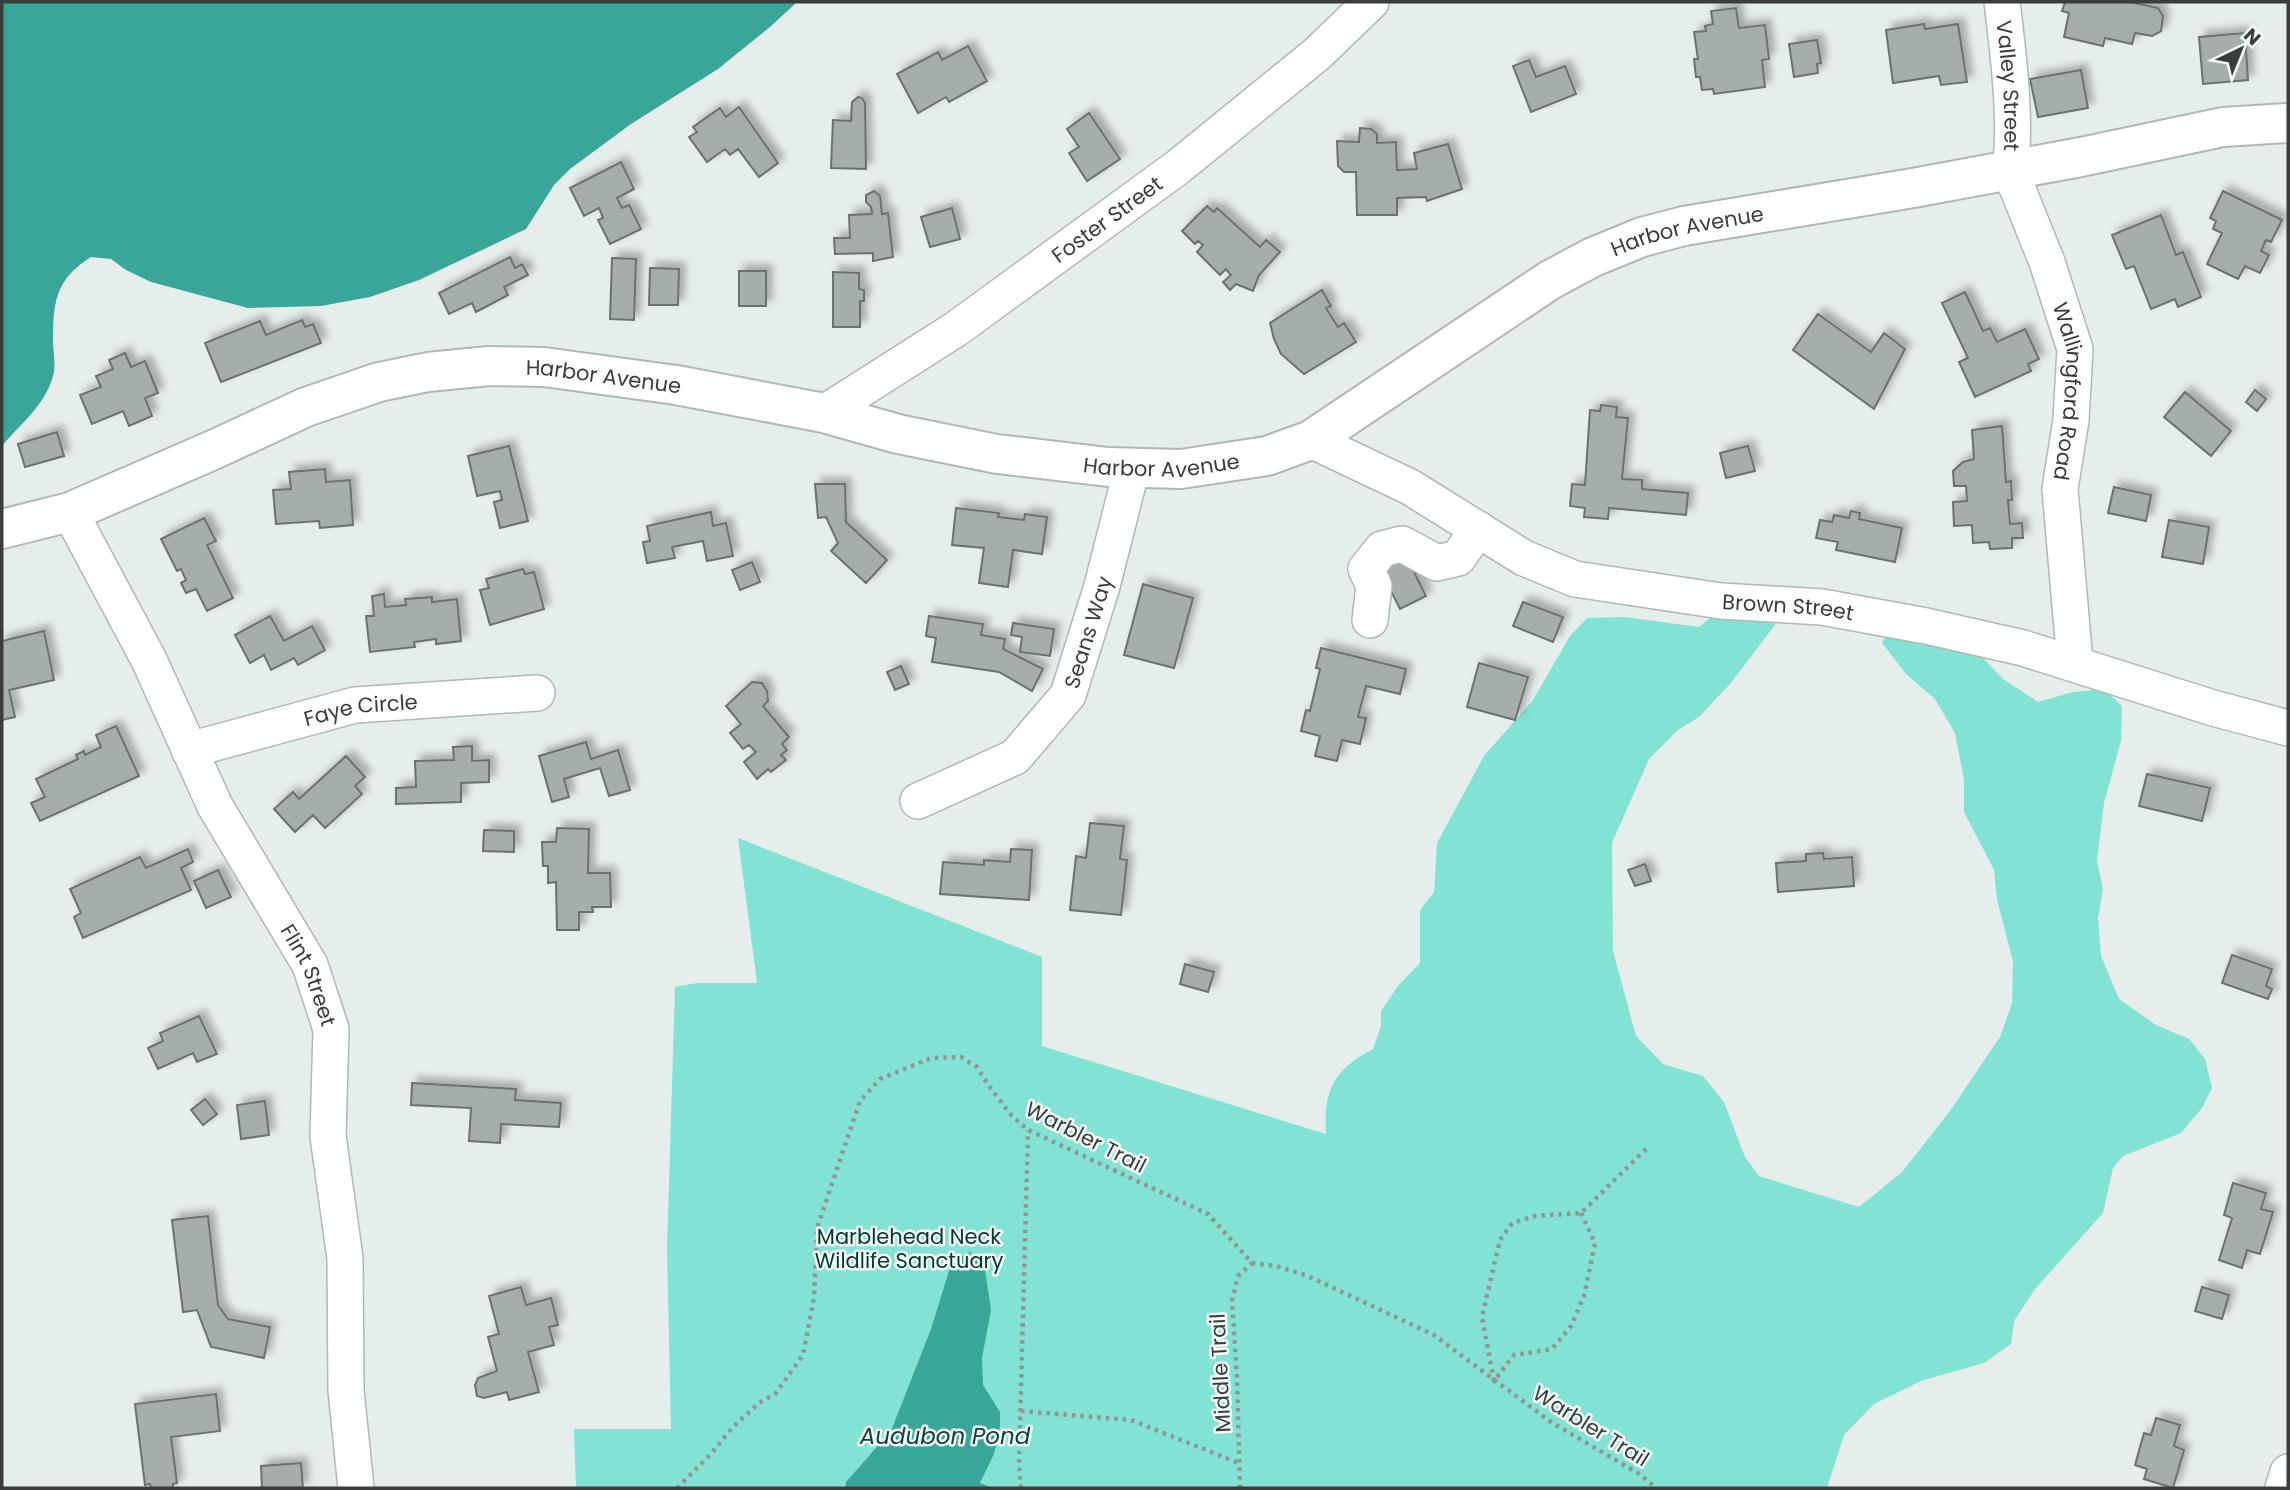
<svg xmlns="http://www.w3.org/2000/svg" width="2290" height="1490" font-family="Poppins,sans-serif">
<defs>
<filter id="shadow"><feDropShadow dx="6" dy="-6" stdDeviation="3.5" flood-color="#0004"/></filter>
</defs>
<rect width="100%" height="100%" fill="#e6eeec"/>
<path fill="#82e2d4" d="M1722 608 1771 614 1775 625 1730 684 1699 717 1678 730 1649 759 1612 843 1613 951 1636 1036 1663 1064 1703 1076 1724 1102 1745 1157 1759 1176 1859 1207 1902 1172 1950 1111 2000 1037 2012 1003 2013 962 1997 899 1994 870 1964 812V780L1955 733 1935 699 1906 674 1882 643 1889 628 1939 636 1984 659 2003 679 2038 702 2073 692 2104 689 2122 706 2121 741 2104 803 2097 861 2103 889 2098 918 2101 956 2119 999 2156 1025 2189 1039 2205 1059 2212 1088 2202 1108 2181 1133 2123 1156 2113 1168 2103 1213 2035 1289 2014 1321 2011 1344 1984 1363 1921 1381 1874 1404 1844 1435 1827 1488H576L574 1429H671L667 1248 675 987 697 983H757L738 838 1042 957V1046L1326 1134C1323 1089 1335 1069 1373 1049L1381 1026V1011L1398 986 1420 963V910L1434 892 1437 843 1484 756 1533 700 1570 636 1587 618 1625 617 1699 627Z"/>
<path fill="#38a799" d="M2 2H797L770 27 718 69 631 124 570 169 554 185 526 229 419 280 370 297 321 306 248 308 151 282 126 270 111 259 91 257C54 280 53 304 53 345 54 353 55 364 54 372 47 404 21 423 2 446Z
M970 1252 985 1270 991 1310 982 1358 983 1385 1000 1412V1426L994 1454 980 1483 992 1488H845L846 1482 891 1431 931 1329 949 1271 957 1258Z"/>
<path fill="#a6aeac" stroke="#6b7271" stroke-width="2" filter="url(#shadow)" d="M2065 2H2130L2158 8 2163 16 2161 31 2152 36 2135 33 2132 44 2105 38 2103 46 2064 37 2069 13 2062 11Z
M1736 8 1739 28 1765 25 1769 59 1762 60 1765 87 1714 94 1713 89 1702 90 1700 77H1696L1694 59H1698L1694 32 1706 31 1705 26 1713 24 1711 11Z
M1924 24 1925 29 1958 24 1967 82 1941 85 1939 76 1893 83 1886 30Z
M2245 33 2248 80 2203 84 2199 37Z
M1817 40 1821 63 1817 64 1818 73 1794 77 1789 44Z
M968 46 987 81 949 102 946 97 918 113 897 74 938 52 942 60Z
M1529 60 1536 77 1565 66 1576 94 1531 112 1513 66Z
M2081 70 2088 108 2038 117 2030 79Z
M858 97 862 98 865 103 866 169 831 168 833 120 851 121 852 102Z
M739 107 778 163 759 177 738 149 730 155 725 149 707 162 689 137 697 132 693 127 720 108 726 117Z
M1089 113 1120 159 1087 181 1069 153 1079 147 1067 129Z
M1360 128 1371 129 1377 134V143L1396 142 1397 170 1417 169 1414 153 1448 144 1462 189 1427 201 1426 197 1397 198V215H1357L1356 172H1344L1338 166 1337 141 1359 142Z
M621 162 634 189 617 198 622 208 629 205 641 229 610 244 598 220 603 218 599 208 584 216 570 188Z
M874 191 880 196 882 214 888 213 893 257 873 261V253L835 254 834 238H850L849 215 872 214 871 207 866 202V195Z
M2223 191 2282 220 2271 242 2266 240 2261 251 2269 255 2260 273 2245 266 2238 279 2207 264 2222 233 2213 229 2216 221 2210 218Z
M1207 206 1214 212 1217 208 1260 247 1266 240 1280 252 1259 275 1253 291 1236 284 1230 290 1223 282 1231 275 1226 269 1220 275 1197 252 1203 245 1198 241 1195 244 1182 231Z
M952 208 960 239 930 247 921 217Z
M2161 215 2176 255 2183 252 2201 297 2178 307 2175 299 2151 309 2134 266 2126 269 2112 235Z
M510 257 515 268 522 264 528 275 504 287 508 295 476 312 472 303 449 314 439 293Z
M612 258 636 259 634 320 610 319Z
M650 268 679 269 678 305H649Z
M739 271H766V306H739Z
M833 272 859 273V289L864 290V301H860V327H833Z
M1322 290 1331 306 1326 308 1338 327 1344 323 1356 342 1304 374 1281 354 1274 339 1270 323Z
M1965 292 1983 331 1990 328 1997 342 2025 329 2039 359 2028 364 2031 371 1975 397 1959 362 1968 358 1942 303Z
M1818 314 1871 352 1884 333 1905 349 1874 409 1793 350Z
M302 320 305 327 313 324 321 343 221 382 205 343 260 321 266 335Z
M125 353 131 367 145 361 158 393 145 398 152 416 129 426 123 411 92 424 80 395 101 387 96 376 113 369 109 360Z
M2255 390 2266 399 2257 411 2246 402Z
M2185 392 2231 431 2211 456 2164 417Z
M1601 405 1617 407 1616 417 1628 418 1622 479 1642 480V489L1688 493 1686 515 1609 508 1608 519 1584 517 1585 508 1570 506 1572 484 1585 485 1590 410 1600 411Z
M2002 426 2006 482 2011 481 2012 500H2008L2010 524 2022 523 2023 538H2012V548L1990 549 1989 542 1973 543 1972 525 1954 526 1953 502 1967 501 1966 486H1954L1953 471 1963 462 1974 459 1972 430Z
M57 432 64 456 25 467 18 444Z
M509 446 528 521 500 528 494 502 502 500 500 491 477 496 468 456Z
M1748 446 1755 471 1726 478 1720 453Z
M325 469 326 482 350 480 353 525 320 528 319 521 276 524 273 490 291 489 289 472Z
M815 484H845L846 522 887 560 866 583 831 551 838 543 826 517 818 518Z
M2114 487 2151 495 2146 521 2108 513Z
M956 508 999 513 998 517 1024 520 1025 514 1047 517 1042 554 1013 550 1008 587 979 583 984 548 952 545Z
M1851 511 1860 513 1859 519 1902 528 1895 562 1836 550 1838 542 1816 538 1820 520 1832 522 1834 515 1849 518Z
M711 512 713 526 726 523 733 556 707 561 703 541 672 547 675 558 647 563 643 542 650 541 647 526Z
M204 518 216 541 207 545 233 598 207 611 196 589 186 593 181 583 186 580 181 569 177 571 161 539Z
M2169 520 2209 527 2203 564 2162 557Z
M1403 550 1426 596 1400 609 1377 563Z
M752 562 760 582 740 590 732 570Z
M523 569 525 574 534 572 544 609 490 625 480 590 489 588 486 579Z
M1143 584 1193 598 1174 668 1124 655Z
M384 594 385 607 406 605 405 599 432 597V602L457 599 461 641 436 644V639L414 642 415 647 370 652 366 616H374L372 596Z
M1523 602 1563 617 1553 642 1513 626Z
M270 616 284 641 312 626 325 650 298 665 294 658 271 670 264 655 250 663 235 635Z
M929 616 983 624 981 635 1005 639 1003 649 1043 669 1032 691 999 672 932 662 936 638 926 636Z
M1013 623 1054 629 1050 656 1020 652 1022 637 1011 635Z
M44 631 54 680 9 690 15 717 2 720V641Z
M1321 648 1406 669 1400 694 1366 686 1358 717 1366 718 1360 744 1342 740 1337 761 1315 756 1320 736 1301 731 1306 710 1310 711 1320 669 1316 668Z
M1479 663 1528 677 1515 720 1467 707Z
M901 666 909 684 895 690 887 672Z
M752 682 762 683 767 691 768 701 763 706 789 737 782 744 787 750 781 755 786 760 771 772 768 769 757 779 744 762 756 752 749 745 743 749 730 733 741 724 726 706Z
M116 726 139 776 40 821 31 803 45 797 36 779 78 759 76 755 84 751 85 755 101 747 96 735Z
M586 742 591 759 618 750 630 790 609 796 600 768 564 779 569 797 552 802 539 756Z
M472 746V761L489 760V782L461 783V802L396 804V788L416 787 415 761 454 760 453 747Z
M346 756 365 777 355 786 362 794 325 828 313 815 295 832 274 809 293 792 299 799Z
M2147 774 2210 788 2202 821 2139 806Z
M1090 823 1124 826 1120 859 1127 860 1121 915 1070 910 1076 856 1086 858Z
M557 828 589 829 588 873H610L611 907H592L593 912H579V930H557L556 882 548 883V866H543L542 842H556Z
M484 830 514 831V852L483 851Z
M188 849 193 862 181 868 191 890 83 938 74 917 81 913 70 889 140 857 146 868Z
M1011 849 1032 850 1029 900 940 894 943 862 984 865V860L1010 862Z
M1823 853 1824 859 1852 857 1854 886 1778 892 1776 863 1806 861V854Z
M1645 864 1651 881 1635 886 1628 870Z
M218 870 231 897 206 908 194 881Z
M2232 955 2272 969 2266 986 2272 989 2268 999 2222 983Z
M1185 964 1214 972 1208 992 1180 984Z
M199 1016 217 1054 197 1062 193 1053 158 1069 148 1048 163 1041 160 1033Z
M412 1083 516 1089 515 1100 561 1103 559 1127 501 1124 500 1143 469 1141 471 1108 411 1105Z
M205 1099 217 1114 203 1125 191 1110Z
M265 1101 269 1135 241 1139 237 1105Z
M2233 1183 2266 1193 2261 1209 2273 1212 2260 1254 2247 1250 2242 1268 2219 1260 2232 1218 2224 1215Z
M208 1216 218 1305 228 1319 270 1327 264 1358 211 1347 197 1310 183 1312 172 1220Z
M521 1287 526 1305 551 1298 558 1325 549 1327 554 1345 528 1352 539 1392 509 1400 507 1392 484 1398 477 1396 475 1385 478 1378 497 1371 488 1337 499 1334 489 1296Z
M2202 1287 2229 1295 2222 1319 2195 1311Z
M216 1394 220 1431 171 1437 177 1483 173 1484V1488H151L150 1484 145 1485 135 1404Z
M2156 1418 2180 1425 2174 1446 2184 1450 2173 1488 2144 1479 2147 1469 2135 1465 2144 1433 2151 1435Z
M301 1463 303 1488H262L261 1466Z"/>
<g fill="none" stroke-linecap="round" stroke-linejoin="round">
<g stroke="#b0b7b6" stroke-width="38">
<g id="minor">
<path id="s1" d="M2002 2C2008 51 2017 122 2010 170L2047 262 2075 349 2071 420 2060 489 2075 663"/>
<path id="s2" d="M824 413 956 329 1178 167 1317 54 1371 2"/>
<path id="s3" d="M1311 440 1410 487 1524 558 1575 579 1721 601 1822 607 1926 626 2023 648 2213 708 2288 728"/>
<path id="s4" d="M70 512 149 660 215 806 310 965 331 1029 328 1136 345 1258 346 1390 356 1488"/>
<path d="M1370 620 1374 586 1366 569 1382 549 1402 544 1437 563 1458 558 1478 529"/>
<path id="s5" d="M189 750 355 705 537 693"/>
<path id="s6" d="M918 801 1015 757 1068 695 1102 586 1132 468"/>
<path d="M2283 1488 2288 1472"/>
</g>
</g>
<g stroke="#b0b7b6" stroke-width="42">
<g id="major">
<path id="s7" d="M2 529 70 512 213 450 306 407 379 382 428 372 489 366 544 367 676 385 824 413 898 434 997 454 1108 467 1181 469 1267 456 1311 440 1550 280 1593 257 1642 237 1684 226 1913 188 2081 157 2223 127 2288 123"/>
</g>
</g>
<path stroke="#8f9593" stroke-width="4.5" stroke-dasharray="3.5 5" stroke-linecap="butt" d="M1581 1213 1595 1243 1584 1296 1571 1326 1552 1349 1514 1355 1494 1381 1482 1317 1500 1240 1512 1223 1535 1216 1581 1213 1649 1146
M1021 1411 1131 1420 1241 1464
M677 1488 710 1455 732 1428 759 1403 776 1393 803 1355 814 1298 817 1228 860 1101 880 1079 931 1058 961 1057 977 1067 988 1085 1012 1116 1028 1130 1208 1214 1252 1263 1276 1266 1308 1276 1434 1335 1551 1422 1641 1475 1656 1488
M1021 1488 1019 1463 1028 1130
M1240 1488 1237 1378 1232 1301 1238 1276 1252 1263"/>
<use href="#minor" stroke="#fff" stroke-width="35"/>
<use href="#major" stroke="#fff" stroke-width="38"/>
</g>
<g text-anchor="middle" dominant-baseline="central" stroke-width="5" stroke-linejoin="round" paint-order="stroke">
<g font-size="21" fill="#3a3d3c" stroke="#f3fbf9">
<text stroke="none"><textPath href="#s1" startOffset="84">Valley Street</textPath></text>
<text stroke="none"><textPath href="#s2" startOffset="343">Foster Street</textPath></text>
<text stroke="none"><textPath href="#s7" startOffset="1787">Harbor Avenue</textPath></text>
<text stroke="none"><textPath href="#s7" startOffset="632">Harbor Avenue</textPath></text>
<text stroke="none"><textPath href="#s1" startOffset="401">Wallingford Road</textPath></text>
<text stroke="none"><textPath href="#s7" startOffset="1199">Harbor Avenue</textPath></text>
<text stroke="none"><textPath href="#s3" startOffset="514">Brown Street</textPath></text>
<text stroke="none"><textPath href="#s6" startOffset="254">Seans Way</textPath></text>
<text stroke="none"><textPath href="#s5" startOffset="177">Faye Circle</textPath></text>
<text stroke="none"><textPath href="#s4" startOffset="522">Flint Street</textPath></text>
<text transform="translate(1086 1137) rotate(27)">Warbler Trail</text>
<text transform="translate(1220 1373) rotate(-93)">Middle Trail</text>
<text transform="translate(1591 1426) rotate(32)">Warbler Trail</text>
</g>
<g font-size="21" fill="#033731" stroke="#f3fbf9">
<text x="909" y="1236">Marblehead Neck<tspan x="909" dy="24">Wildlife Sanctuary</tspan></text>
</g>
<g font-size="23" font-style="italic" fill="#10413b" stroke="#f3fbf9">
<text x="945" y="1436">Audubon Pond</text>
</g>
</g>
<rect width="2290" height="1490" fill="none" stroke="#3a3d3c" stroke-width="7"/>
<g transform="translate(2241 49) rotate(43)" stroke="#f3fbf9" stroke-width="5" paint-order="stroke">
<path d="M0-5L12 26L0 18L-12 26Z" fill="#3a3d3c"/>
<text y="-10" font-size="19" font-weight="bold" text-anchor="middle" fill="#3a3d3c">N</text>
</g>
</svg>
